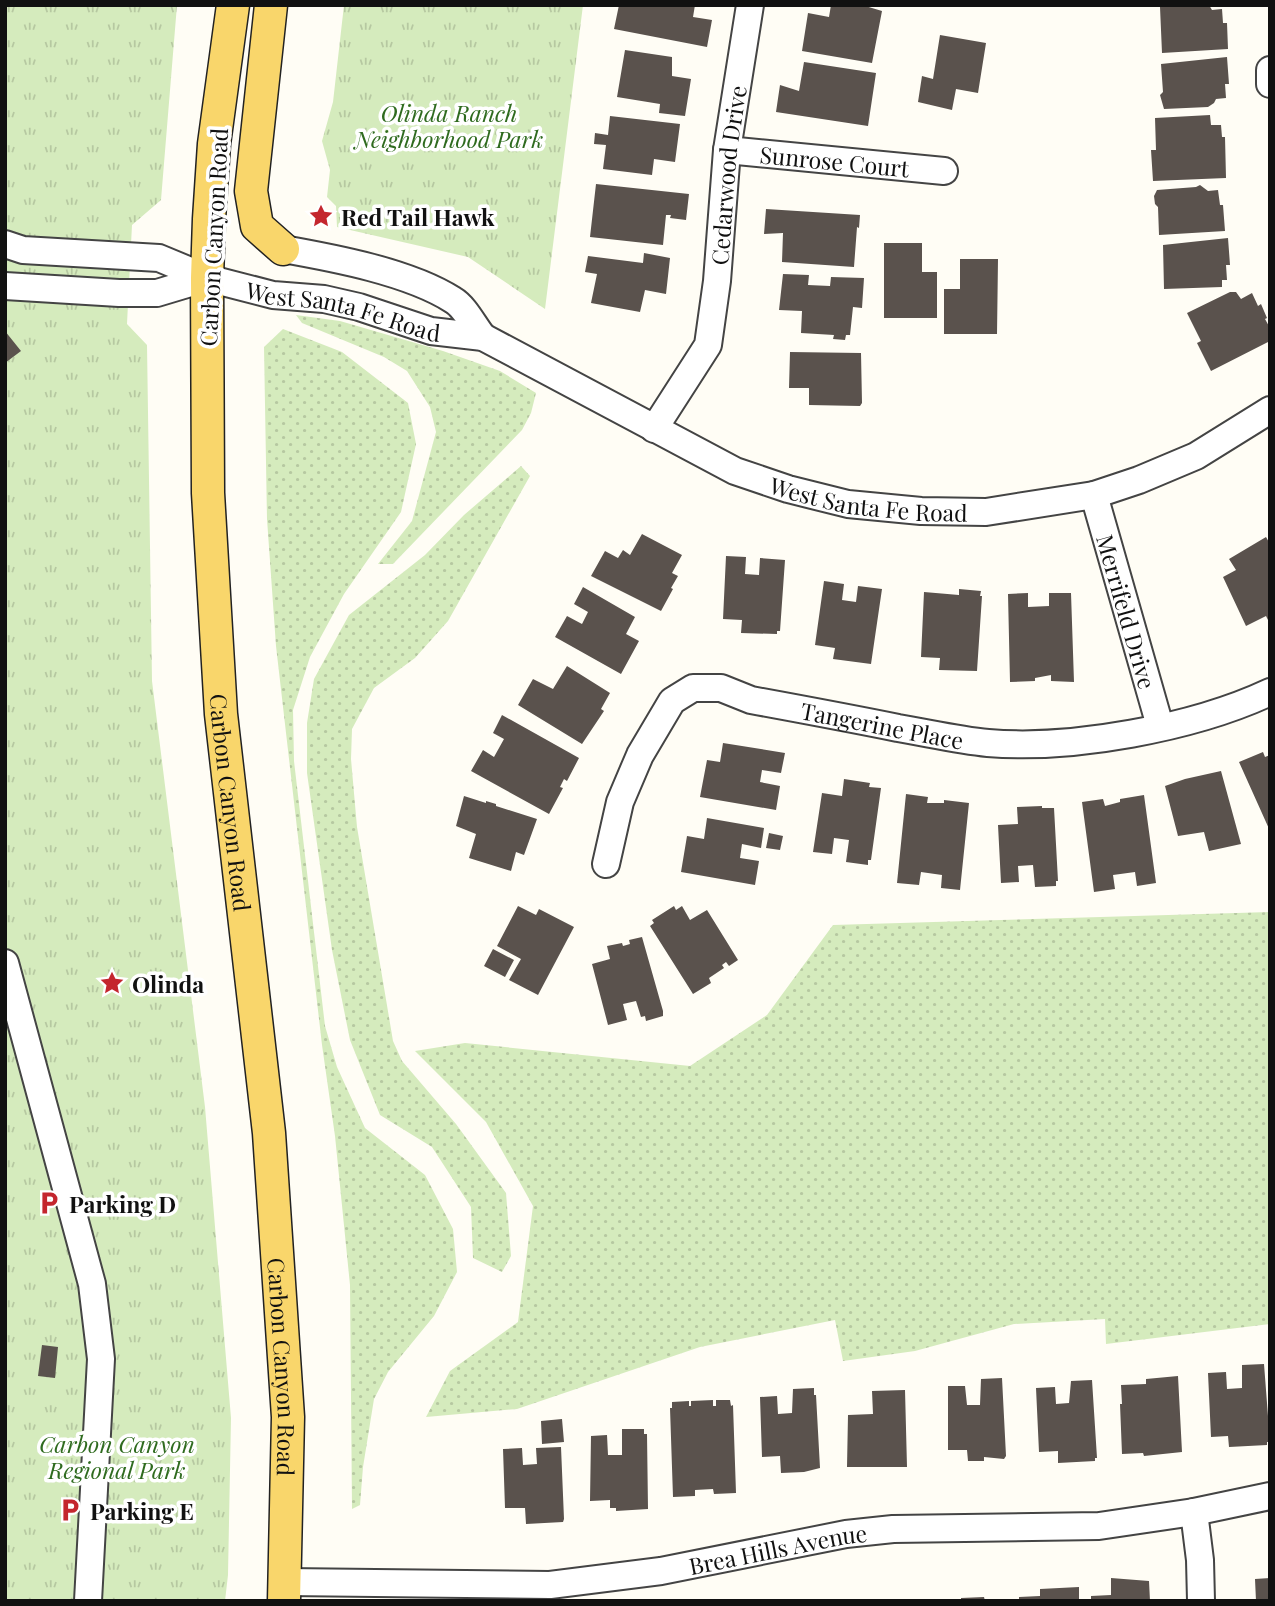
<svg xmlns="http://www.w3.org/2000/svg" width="1275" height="1606" font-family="'Playfair Display',serif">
<defs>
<pattern id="grass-dots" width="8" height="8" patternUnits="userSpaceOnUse" patternTransform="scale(1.75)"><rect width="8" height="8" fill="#d5ebbd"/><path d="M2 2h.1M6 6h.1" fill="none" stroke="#b6c8a1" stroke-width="1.8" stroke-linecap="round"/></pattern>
<pattern id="park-tufts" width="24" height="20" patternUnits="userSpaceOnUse" patternTransform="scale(1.75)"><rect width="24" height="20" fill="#d5ebbd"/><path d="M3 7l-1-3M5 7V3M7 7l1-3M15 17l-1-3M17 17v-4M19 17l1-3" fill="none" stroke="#b6c8a1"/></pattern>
</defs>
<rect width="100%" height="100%" fill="#fffdf5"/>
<path fill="url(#grass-dots)" d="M296 315 340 321 443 351 500 371 536 393 531 413 522 430 393 564H378L412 521 436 432 430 407 407 371 384 357 302 323Z
M283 329 342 352 408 403 416 444 401 512 344 594 310 657 293 710 294 761 325 1026 337 1067 365 1128 425 1175 453 1229 457 1272 434 1316 388 1372 374 1399 363 1467 360 1505 352 1509 350 1285 335 1136 322 1045 276 646 267 519 264 347Z
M521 466 530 476 448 621 415 658 374 688 352 729 351 759 357 827 393 1041 402 1061 456 1124 506 1193 511 1256 502 1272 473 1258 471 1207 432 1147 380 1115 350 1040 332 950 307 773V723L314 679 349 615 425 555 464 515Z
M1270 912V1324L1106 1344 1105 1319 1014 1324 915 1351 843 1361 835 1320 700 1347 517 1409 426 1417 450 1371 518 1322 533 1206 486 1122 415 1051 465 1043 690 1066 767 1015 833 925Z"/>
<path fill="url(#park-tufts)" d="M5 5H177L161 200 132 225 127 324 147 345 152 681 205 1107 231 1418 228 1575 225 1601H5Z
M344 5H583L545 309 468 257 337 227 336 206 327 197 330 170 322 141 333 102Z"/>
<path fill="#5a524d" d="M619 5H695L693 17 712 20 707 47 614 29Z
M831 5H862L882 11 872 63 802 51 808 13 829 17Z
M1209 5 1212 10 1222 9 1223 23H1227L1228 49 1162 53 1160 7Z
M940 35 986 43 978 93 956 89 952 110 918 102 922 76 933 79Z
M625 50 672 57V76L691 79 685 116 659 113 660 104 617 97Z
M1227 57 1229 84H1225L1226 98 1216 99 1214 103 1208 107 1164 109 1160 95 1163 92 1161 64Z
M804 62 876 73 868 126 776 112 780 85 799 91Z
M1210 115 1211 125H1221L1222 137H1225L1226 178 1153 181 1151 150H1156L1155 118Z
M610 116 680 124 675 162 654 159 652 175 603 169 606 145 594 144 595 133 608 135Z
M596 184 689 194 686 220 670 218 671 215H666L663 245 590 237Z
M1200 185 1208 191 1218 190 1220 205H1223L1225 231 1159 235 1158 207 1155 204 1154 196 1157 190 1196 187Z
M766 209 860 215 859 228 857 227 854 267 782 262 783 233 764 234Z
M1228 238 1230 265H1226L1227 280H1222V287L1164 289 1163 245Z
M884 243H922V272H937V318H884Z
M644 253 670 258 666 294 645 290 640 312 591 303 597 274 585 272 588 256 643 263Z
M960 259H998L997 334H944V289H960Z
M783 274 809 275 808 285 830 286 831 277 864 278 862 308 853 307 850 335H846L845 340 833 339 834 335 801 333 802 311 779 310Z
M1230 292H1236L1241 299 1252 293 1258 306 1261 304 1267 318 1265 319 1270 328V341L1211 371 1197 343 1201 341 1187 313Z
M5 331 21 351 5 363Z
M790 352 861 353 862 403 860 406 809 405V388H789Z
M642 534 682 555 672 573 678 576 671 588 673 589 661 611 591 576 605 551 618 558 623 550 630 555Z
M1266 537 1270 544V624L1266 616 1246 626 1223 577 1236 570 1229 559Z
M726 556 746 557 745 574 759 575 760 558 785 560 780 631H777V634L741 633 742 620 723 619Z
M824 581 844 584 842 600 856 602 858 586 882 589 871 664 833 659 835 648 815 645Z
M583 587 635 617 626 634 639 641 621 674 555 637 567 616 582 624 588 612 574 604Z
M959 589 981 591 980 596H982L977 671 939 670 940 658 921 657 924 592 959 595Z
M1028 593V607L1049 606V593H1071L1074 682 1051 681V675L1035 678V681L1010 682 1008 594Z
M567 666 610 693 601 709 604 711 582 744 518 705 533 679 553 689Z
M502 715 579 758 567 781 564 779 560 787 563 788 549 814 471 771 483 750 494 757 504 739 493 733Z
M723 743 785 753 781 773 762 770 760 782 780 786 776 810 700 797 707 760 720 762Z
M1263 752 1265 757 1270 755V831L1239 762Z
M1221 771 1241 844 1209 851 1204 832 1178 836 1165 786 1185 779Z
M844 779 870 783 869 787 881 788 871 860H868V865L846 862 849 840 834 838 832 854 813 852 822 793 842 796Z
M906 794 928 797 927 803H944V800L969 803 960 890 941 888 942 875 921 872 919 885 897 883Z
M1144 795 1156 883 1137 886 1135 872 1113 875 1115 889 1094 892 1082 802 1103 799 1105 806 1120 802V799Z
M464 796 486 803V801L496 804V806L537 819 524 855 516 852 511 871 469 858 476 834 456 826Z
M1042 806V808H1054L1058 881H1056V886L1035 887 1033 865 1018 866 1019 882 1001 883 998 825 1018 824 1017 807Z
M707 818 764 828 761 848 742 844 740 858 759 861 755 885 681 872 687 836 704 839Z
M769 833 783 836 780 850 766 848Z
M518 906 536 915 539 909 574 927 538 995 509 980 521 959 497 946Z
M674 906 676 910 682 906 690 920 707 910 738 960 729 966 726 962 722 965 724 968 709 978 711 983 693 994 650 926 654 923 652 920Z
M642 937 663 1011V1016L646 1021 645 1016 641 1017 636 1001 623 1004 627 1020 608 1025 592 964 610 959 607 946 622 943 623 946 630 944 629 940Z
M493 949 514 960 505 977 484 966Z
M42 1345 58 1347 55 1378 38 1376Z
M1264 1364 1270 1442H1267V1445L1229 1447 1228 1436 1211 1437 1208 1373 1226 1372 1227 1389 1242 1388V1365Z
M1178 1376 1182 1452 1144 1456 1143 1453 1122 1454 1120 1404H1122L1121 1385 1146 1384V1379Z
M1002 1378 1006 1456 1004 1459 984 1457V1461H968L967 1450H948V1386H965L967 1405H980L981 1379Z
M1092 1380 1097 1458H1095V1461L1058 1463V1451L1039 1452 1036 1388 1055 1387 1056 1404 1069 1403 1071 1381Z
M814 1388V1395H816L820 1468 804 1472 781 1473 780 1456 762 1457 760 1397 777 1396 778 1414 792 1413 793 1389Z
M905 1390 907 1467H847L848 1415 873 1414 872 1391Z
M713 1400V1406H716V1400H730L731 1406 733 1405 736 1493 714 1494 713 1489 695 1490V1496L673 1497 670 1408H672V1402L689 1401V1406H691V1401Z
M562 1419 564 1442 542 1444 541 1421Z
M622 1429H644V1434H647L648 1509 616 1511V1508H610V1500L590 1501 591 1436 607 1435 608 1455H622Z
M63 1446 71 1447 70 1455 62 1454Z
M561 1447 564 1519 563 1522 526 1524 525 1508H505L503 1449 522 1448 523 1465 537 1464 536 1448Z
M1111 1578 1149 1581 1150 1601H1091V1596L1111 1595Z
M1270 1578V1601H1256L1255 1579Z
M1079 1587V1601H1019V1597L1040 1596V1589Z
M984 1597 985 1601H961V1598Z"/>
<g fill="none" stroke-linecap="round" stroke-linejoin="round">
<g stroke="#444" stroke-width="30">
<g id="minor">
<path d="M1270 70V84"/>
<path id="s1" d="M727 150 944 171"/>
<path id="s2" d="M5 244 23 250 159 258 207 278 273 295 324 299 359 307 431 331 483 337 735 471 788 489 848 504 921 511 986 512 1094 495 1139 480 1196 456 1270 410"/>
<path d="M283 249C334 258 409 272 453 300 465 307 474 326 483 337"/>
<path d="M5 286 119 293H157L207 278"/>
<path id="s3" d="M654 429 708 345 717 281 727 150 750 5"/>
<path id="s4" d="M1094 495 1160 726"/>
<path id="s5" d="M606 864 620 802 640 755 672 701 693 688H721L751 700C800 709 849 718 898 728 928 733 958 740 988 743 1072 750 1193 728 1270 692"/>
<path d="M5 963 92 1284 101 1359 88 1601"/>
<path d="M1194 1512 1200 1560 1201 1601"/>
<path id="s6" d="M286 1582 550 1585 661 1571 846 1534 893 1529 1099 1526 1194 1512 1270 1496"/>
</g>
</g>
<g stroke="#222" stroke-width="35">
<g id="major">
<path id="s7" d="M233 5 214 144 209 219 207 278 208 493 221 714 269 1133 288 1417 284 1601"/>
<path d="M271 5 251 191 257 226 283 249"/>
</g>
</g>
<use href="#minor" stroke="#fff" stroke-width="26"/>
<use href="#major" stroke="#f9d66b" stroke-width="32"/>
</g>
<defs>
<g id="sight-bare" transform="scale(1.89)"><path d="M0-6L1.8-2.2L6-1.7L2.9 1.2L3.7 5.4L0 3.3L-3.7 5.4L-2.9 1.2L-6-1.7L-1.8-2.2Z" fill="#c4262e" stroke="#fff" stroke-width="2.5" paint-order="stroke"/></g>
<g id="parking-bare" transform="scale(1.89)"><path d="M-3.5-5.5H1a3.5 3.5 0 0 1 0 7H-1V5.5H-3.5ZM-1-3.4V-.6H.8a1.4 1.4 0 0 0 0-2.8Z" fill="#c4262e" stroke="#fff" stroke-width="2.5" paint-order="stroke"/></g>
</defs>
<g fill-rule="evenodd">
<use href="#sight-bare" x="321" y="216"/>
<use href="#sight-bare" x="112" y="983"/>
<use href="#parking-bare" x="49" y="1203"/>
<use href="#parking-bare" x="70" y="1510"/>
</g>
<g text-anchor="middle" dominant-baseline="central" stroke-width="7" stroke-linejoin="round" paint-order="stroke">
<g font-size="23" font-style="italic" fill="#2f6b1f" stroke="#fff">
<text x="449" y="112">Olinda Ranch<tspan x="449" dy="26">Neighborhood Park</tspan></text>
<text x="117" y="1443">Carbon Canyon<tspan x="117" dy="26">Regional Park</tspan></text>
</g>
<g font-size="23" fill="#111" stroke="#fff">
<text stroke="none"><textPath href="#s1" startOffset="108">Sunrose Court</textPath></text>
<text stroke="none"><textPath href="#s3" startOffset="271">Cedarwood Drive</textPath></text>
<text transform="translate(213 237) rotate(-87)">Carbon Canyon Road</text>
<text stroke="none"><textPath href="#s2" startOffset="348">West Santa Fe Road</textPath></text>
<text stroke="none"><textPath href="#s2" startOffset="914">West Santa Fe Road</textPath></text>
<text stroke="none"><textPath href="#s4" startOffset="121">Merrifeld Drive</textPath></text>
<text stroke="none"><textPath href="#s5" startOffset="396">Tangerine Place</textPath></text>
<text stroke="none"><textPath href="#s7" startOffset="800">Carbon Canyon Road</textPath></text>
<text stroke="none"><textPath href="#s7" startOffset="1367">Carbon Canyon Road</textPath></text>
<text stroke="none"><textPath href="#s6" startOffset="495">Brea Hills Avenue</textPath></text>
</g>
<g font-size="23" font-weight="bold" fill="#111" stroke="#fff" text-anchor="start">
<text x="341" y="216">Red Tail Hawk</text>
<text x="132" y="983">Olinda</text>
<text x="69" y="1203">Parking D</text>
<text x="90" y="1510">Parking E</text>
</g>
</g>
<rect width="1275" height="1606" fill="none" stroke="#111111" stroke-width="14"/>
</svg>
